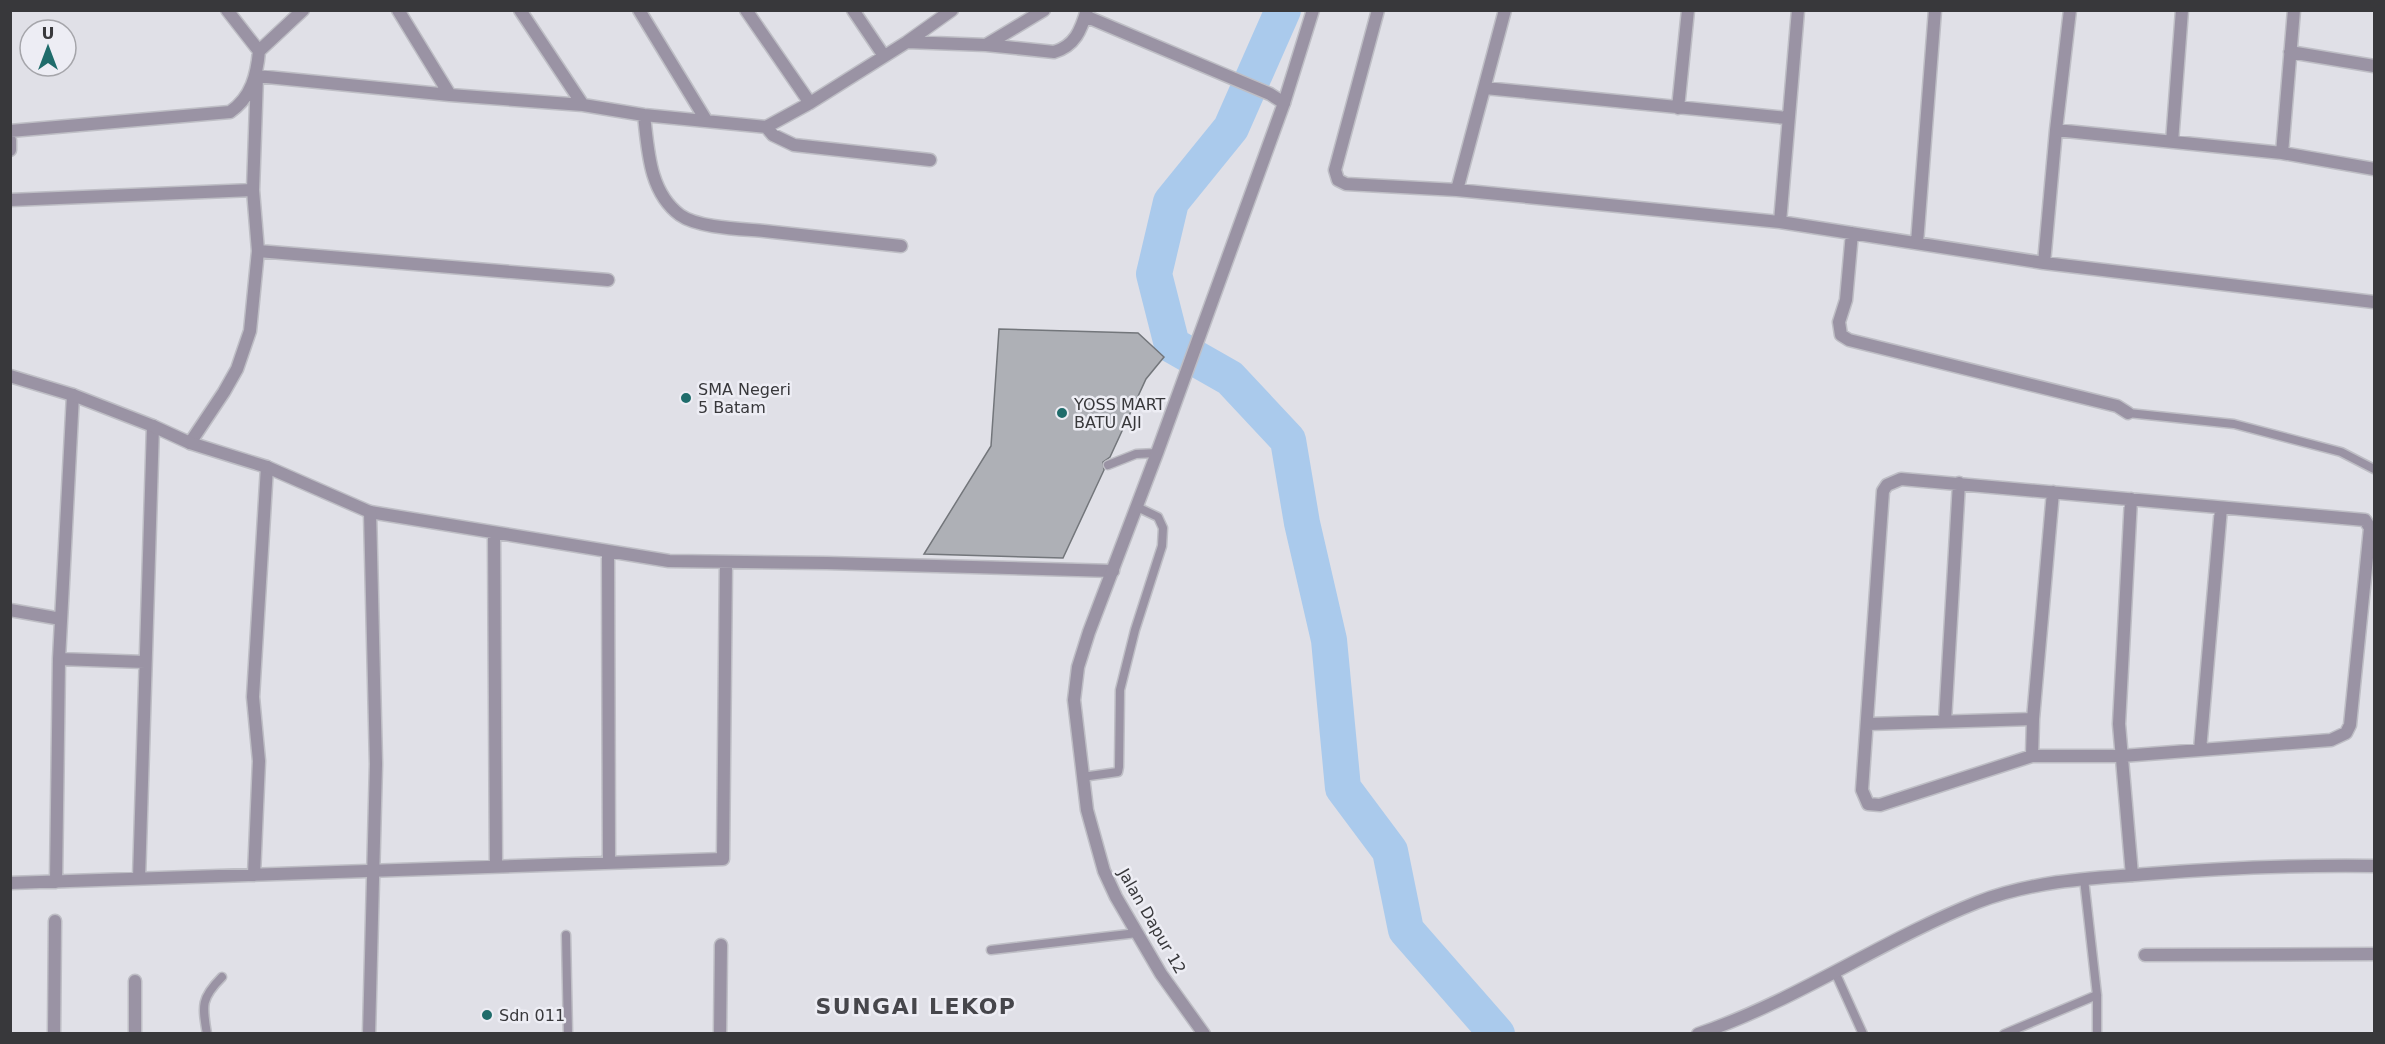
<svg xmlns="http://www.w3.org/2000/svg" width="2385" height="1044" font-family="'DejaVu Sans',sans-serif">
<rect width="100%" height="100%" fill="#e0e0e7"/>
<g fill="none" stroke-linecap="round" stroke-linejoin="round">
<path stroke="#aacaec" stroke-width="36" d="M1283 10 1231 128 1171 202 1154 274 1172 345 1230 378 1288 440 1302 523 1329 640 1343 788 1390 851 1406 930 1497 1034"/>
</g>
<path fill="#aeb0b6" stroke="#73767b" stroke-width="1.5" d="M999 329 1138 333 1164 357 1146 379 1110 457 1103 462 1104 470 1063 558 924 554 991 446Z"/>
<g fill="none" stroke-linecap="round" stroke-linejoin="round">
<g stroke="#bebec5" stroke-width="11">
<path id="service" d="M2128 413 2234 424 2341 452 2374 469
M1108 465 1136 454 1157 453
M1082 777 1118 772 1119 767 1120 690 1135 630 1162 546 1163 528 1158 517 1137 507
M2084 879 2097 995V1034
M566 935 568 1034
M991 950 1137 933
M1835 972 1863 1034
M207 1034C202 1005 201 998 222 977
M2004 1034 2097 995"/>
</g>
<g stroke="#bebec5" stroke-width="15">
<path id="minor" d="M227 10 259 51
M398 10 450 95
M520 10 583 105
M639 10 706 120
M746 10 810 103
M853 10 884 56
M1378 10 1335 170 1338 180 1346 184 1457 190 1780 222 2044 263 2374 302
M1085 16 1270 94 1284 103
M907 42 986 45 1054 52C1075 46 1081 30 1087 10
M986 45 1044 10
M2290 52 2374 66
M1485 88 1787 118
M1678 108 1688 10
M644 115C648 150 649 192 680 215 698 228 742 229 764 231 810 236 855 241 901 246
M766 127 773 135 794 145 930 160
M2056 130 2282 153 2374 169
M10 131 230 112C252 97 257 74 259 51L303 10
M10 140V150
M2172 142 2182 10
M2282 153 2294 10
M1457 190 1505 10
M10 200 253 190
M1780 222 1798 10
M1852 233 1846 300 1839 322 1841 335 1849 340 2117 406 2128 413
M1917 243 1935 10
M258 251 608 280
M2044 263 2056 130 2070 10
M190 443 224 392 237 369 250 331 258 251 253 190 257 76 450 95 583 105 644 115 766 127 810 103 907 42 952 10
M1901 479 2365 520 2370 528 2350 725 2346 733 2331 740 2122 756H2032L1880 805 1868 804 1862 790 1883 491 1887 485Z
M2131 499 2119 724 2132 875
M370 512 669 561 827 563 1113 571
M494 534 496 867
M608 552 609 863
M10 610 61 619
M59 659 145 662
M1945 721 1959 483
M1868 724 2033 719
M2200 750 2221 508
M2032 756 2033 719 2053 492
M254 875 259 761 253 697 267 467
M139 879 153 426
M56 882 59 659 73 395
M10 883 723 859 726 562
M2145 955 2374 954
M54 1034 55 921
M135 1034V981
M720 1034 721 945"/>
</g>
<g stroke="#bebec5" stroke-width="15">
<path id="tertiary" d="M10 376 73 395 153 426 190 443 267 467 370 512 376 764 369 1034
M1204 1034 1161 974 1116 897 1104 871 1087 810 1074 700 1078 667 1089 632 1157 453 1284 103 1313 10
M1698 1034C1796 1001 1882 940 1978 902 2032 881 2090 878 2147 874 2223 868 2299 865 2374 866"/>
</g>
<use href="#service" stroke="#9a93a4" stroke-width="8"/>
<use href="#minor" stroke="#9a93a4" stroke-width="12"/>
<use href="#tertiary" stroke="#9a93a4" stroke-width="12"/>
</g>
<g fill="#1f6c6b" stroke="#ededf4" stroke-width="2">
<circle cx="686" cy="398" r="6"/>
<circle cx="1062" cy="413" r="6"/>
<circle cx="487" cy="1015" r="6"/>
</g>
<g text-anchor="middle" dominant-baseline="central" stroke-width="5" stroke-linejoin="round" paint-order="stroke">
<g font-size="16" fill="#38383b" stroke="#ededf4" text-anchor="start">
<text x="698" y="389">SMA Negeri<tspan x="698" dy="18">5 Batam</tspan></text>
<text x="1074" y="404">YOSS MART<tspan x="1074" dy="18">BATU AJI</tspan></text>
<text x="499" y="1015">Sdn 011</text>
</g>
<g font-size="16" fill="#38383b" stroke="#ededf4">
<text transform="translate(1152 921) rotate(60)">Jalan Dapur 12</text>
</g>
<g font-size="22" font-weight="bold" letter-spacing="1.5" fill="#46464b" stroke="#ededf4">
<text x="916" y="1006">SUNGAI LEKOP</text>
</g>
</g>
<rect width="2385" height="1044" fill="none" stroke="#38383b" stroke-width="24"/>
<g transform="translate(48 48)"><circle r="28" fill="#ededf4" stroke="#a5a5aa" stroke-width="1.5"/>
<path d="M0-4.5L10 22L0 15L-10 22Z" fill="#1f6c6b"/>
<text y="-9" font-size="16" font-weight="bold" text-anchor="middle" fill="#38383b">U</text>
</g>
</svg>
